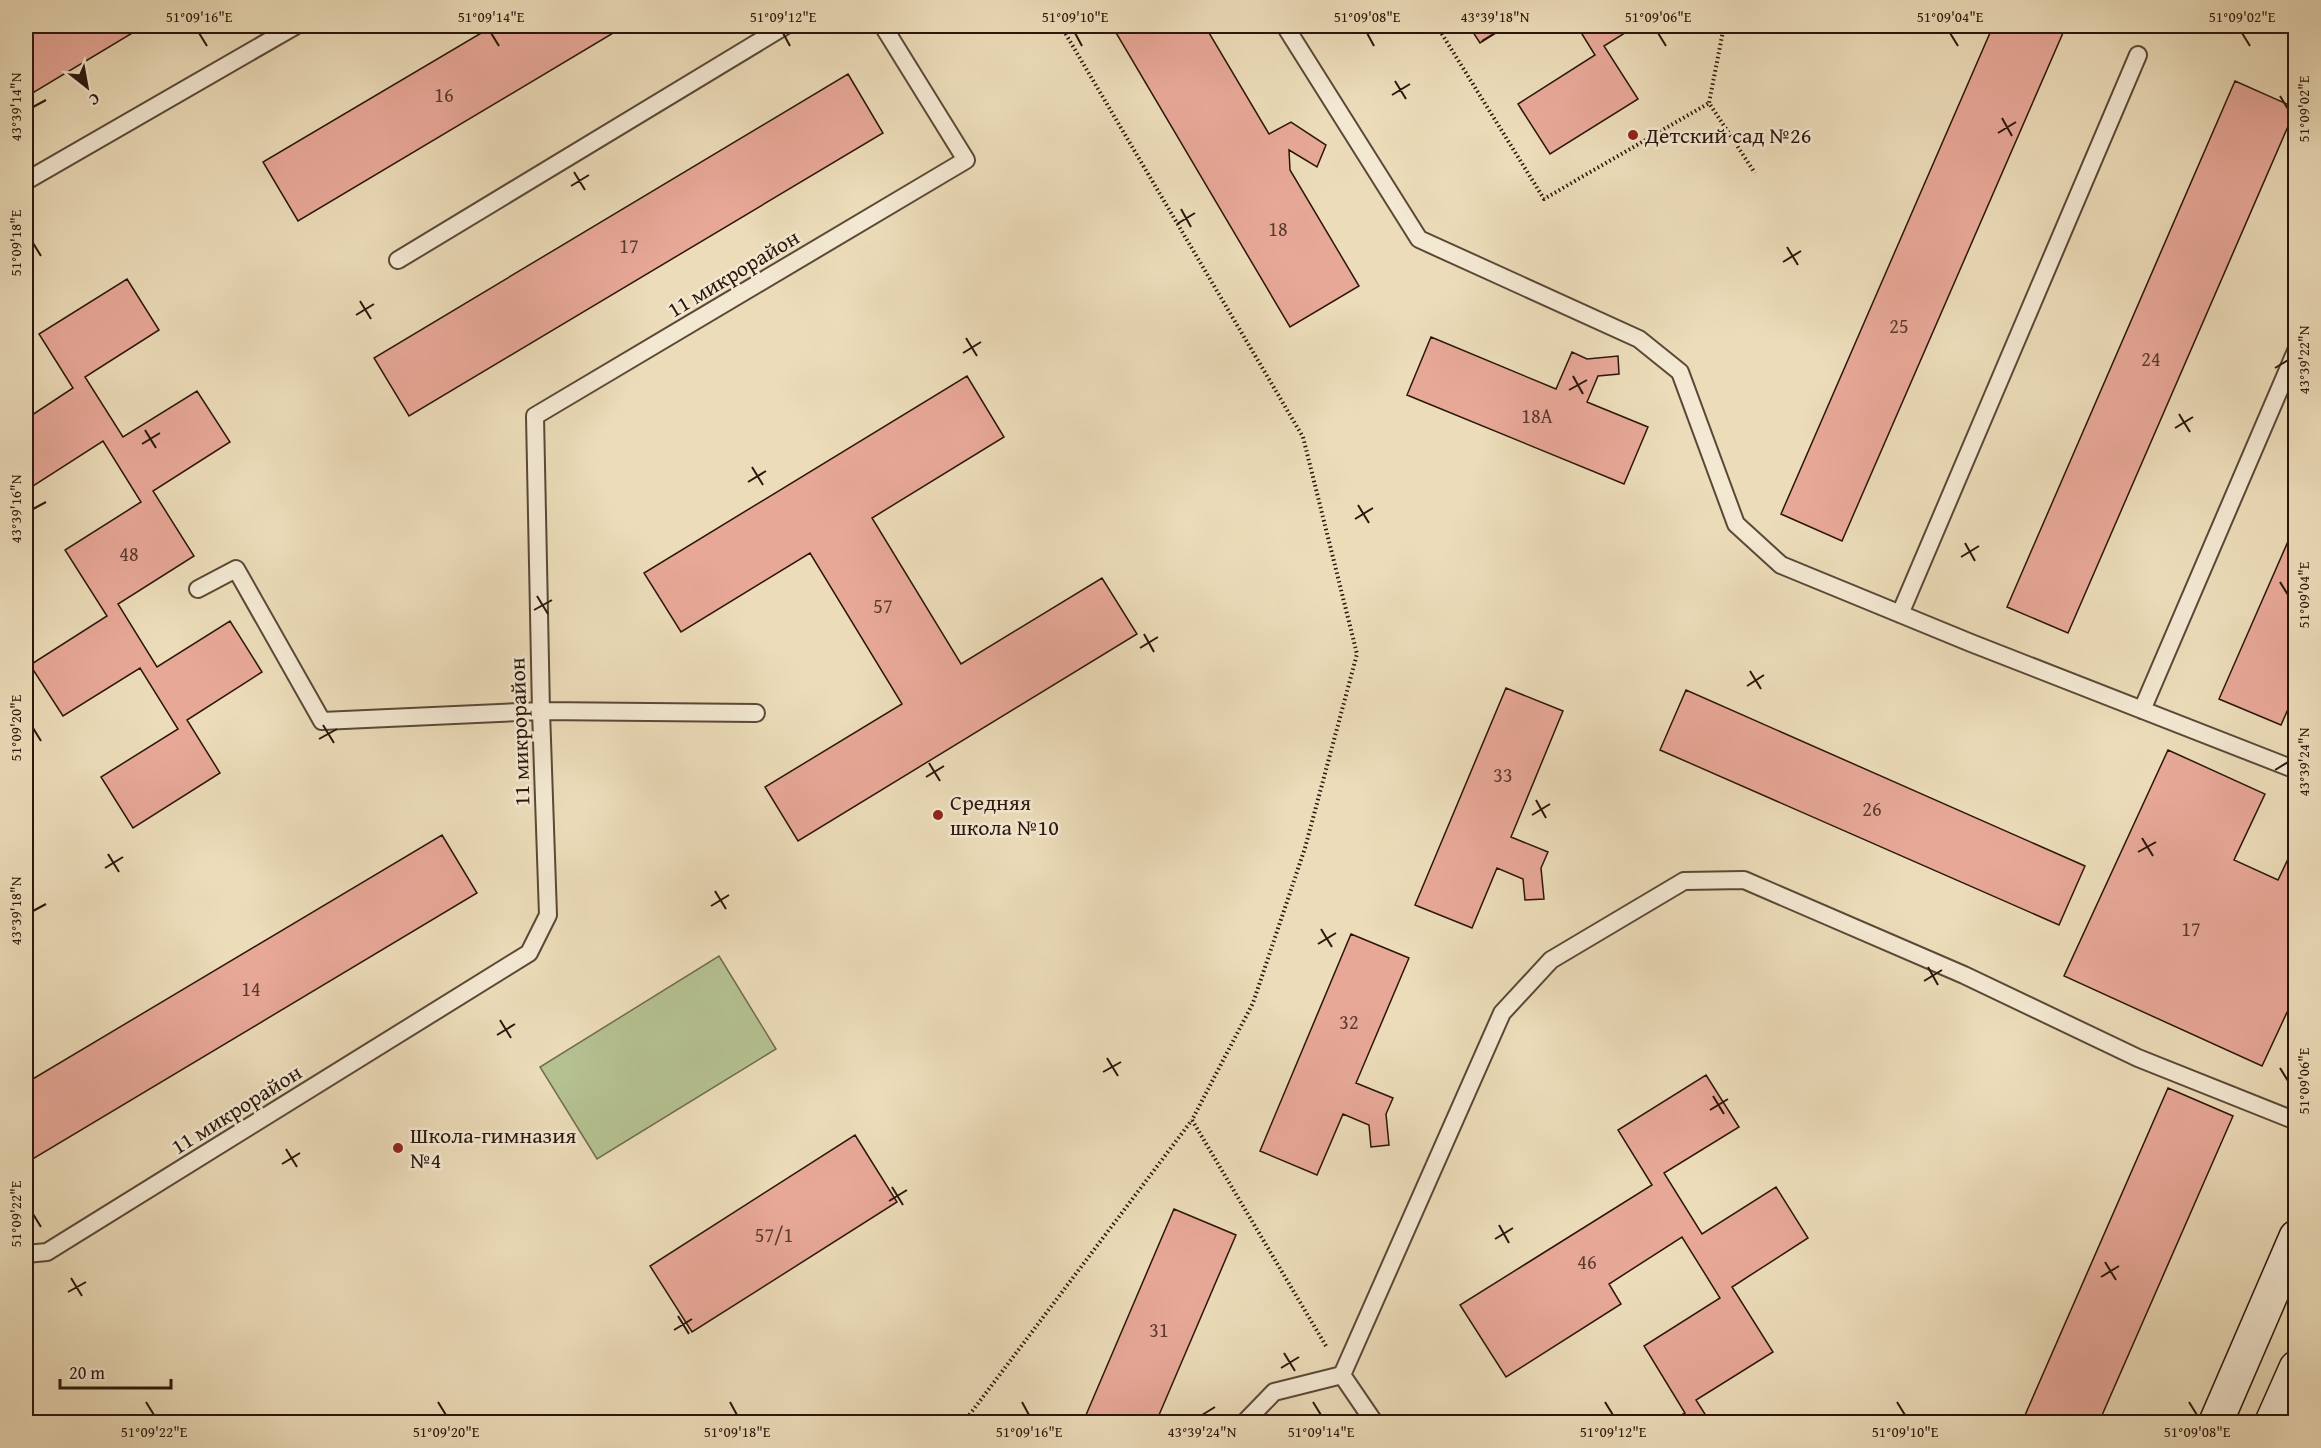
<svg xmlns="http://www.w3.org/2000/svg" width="2321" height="1448" font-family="'Gentium Book Plus',serif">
<rect width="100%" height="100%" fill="#ecdcb9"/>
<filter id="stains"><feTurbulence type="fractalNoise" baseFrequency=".00333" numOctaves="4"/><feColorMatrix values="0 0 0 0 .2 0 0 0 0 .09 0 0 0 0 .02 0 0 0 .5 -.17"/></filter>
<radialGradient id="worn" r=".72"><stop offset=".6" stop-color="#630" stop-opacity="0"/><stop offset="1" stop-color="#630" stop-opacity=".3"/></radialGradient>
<path fill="#b5c191" stroke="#706c4e" stroke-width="1.5" d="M719 956 776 1049 597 1159 540 1067Z"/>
<path fill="#e8a898" stroke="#2b160b" stroke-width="1.5" d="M26 26H144L26 97Z
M493 26H625L298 221 263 162Z
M1112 26H1205L1269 134 1291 122 1326 145 1317 167 1289 150 1290 170 1359 286 1290 327Z
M1469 26H1507L1480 43Z
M1577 26H1636L1604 46 1638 99 1550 154 1518 104 1595 55Z
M1993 26H2066L1842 541 1781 514Z
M848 74 883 133 409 416 374 358Z
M2235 81 2296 108 2068 633 2007 607Z
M127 279 159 330 85 377 123 437 197 391 230 442 153 491 194 556 118 604 157 667 230 621 262 672 187 720 220 773 133 828 101 777 178 729 140 668 63 716 30 665 107 616 65 550 141 502 103 441 30 488 26 481V419L73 388 39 334Z
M1431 337 1556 389 1572 352 1587 359 1618 356 1619 374 1598 376 1587 402 1648 427 1624 484 1407 395Z
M967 376 1004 437 872 518 961 664 1102 578 1137 634 798 841 765 787 902 704 810 553 681 632 644 573Z
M2296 523V691L2281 725 2219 699Z
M1506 688 1563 711 1511 837 1548 852 1541 868 1544 899 1525 900 1523 879 1497 868 1472 928 1415 905Z
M1686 690 2085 866 2059 925 1660 750Z
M2168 750 2265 794 2234 860 2278 880 2296 842V993L2262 1066 2064 976Z
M442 835 477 893 26 1163V1083Z
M1351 934 1409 958 1356 1083 1393 1098 1386 1114 1389 1145 1371 1147 1369 1125 1343 1114 1317 1175 1260 1151Z
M1706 1075 1739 1127 1664 1173 1702 1234 1776 1187 1808 1238 1732 1287 1773 1352 1696 1400 1710 1422H1670L1685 1413 1644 1346 1720 1298 1682 1237 1609 1284 1621 1304 1506 1377 1460 1305 1652 1185 1618 1130Z
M2168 1088 2233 1116 2099 1422H2022Z
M855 1135 897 1202 692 1332 650 1266Z
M1174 1209 1236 1235 1156 1422H1083Z
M1809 1417 1813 1422H1800Z"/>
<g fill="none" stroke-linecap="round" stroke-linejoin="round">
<g stroke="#5b4836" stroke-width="20">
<path id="service" d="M1285 26 1419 239 1639 339 1680 372 1736 524 1781 565 1971 643 2296 770
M26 181 295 26
M398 260 785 26
M198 589 236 569 322 721 541 711 756 713
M1900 614 2138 55
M2142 710 2296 351
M26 1254 47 1252 529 953 548 915 541 711 535 416 966 160 883 26
M1245 1422 1274 1392 1342 1375
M1374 1422 1342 1375 1502 1013 1551 960 1684 881 1744 880 1964 975 2138 1058 2296 1121"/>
</g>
<g stroke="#2b160b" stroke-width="36">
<path id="secondary" d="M2216 1422 2296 1237
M2272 1422 2296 1368"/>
</g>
<path stroke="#2b160b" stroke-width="4" stroke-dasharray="1.5 3" stroke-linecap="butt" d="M1061 26 1303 437 1357 654 1305 848 1253 1003 1192 1120 1326 1346
M1437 26 1544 199 1709 103
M1724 26 1709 103 1755 173
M964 1422 1192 1120"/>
<use href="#service" stroke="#f3e8d2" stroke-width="16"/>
<use href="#secondary" stroke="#f3e8d2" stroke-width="33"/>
</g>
<path fill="none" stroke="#2b160b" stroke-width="2" d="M199 33 207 46M491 33 499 46M783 33 790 46M1075 33 1082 46M1367 33 1374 46M1658 33 1666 46M1950 33 1958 46M2242 33 2250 46M1482 41 1495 33M1395 81 1406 99M1392 95 1410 84M2280 96 2288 109M33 107 46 100M2002 118 2012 136M1998 133 2016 122M574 172 585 190M571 186 589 175M1181 209 1191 227M1177 224 1195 213M33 243 41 256M1787 247 1798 265M1783 262 1801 251M360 301 371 319M356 315 374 304M966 338 977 356M963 353 981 342M2275 368 2288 360M1573 376 1583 394M1569 390 1587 380M2179 414 2190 432M2175 428 2193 417M145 430 156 448M142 444 160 433M752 467 763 485M748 482 766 471M1358 505 1369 523M33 509 46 502M1355 519 1373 508M1965 543 1975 561M1961 557 1979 546M2280 582 2288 595M537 596 548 614M534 610 552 600M1144 634 1154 652M1140 648 1158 637M1750 671 1761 689M1747 686 1764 675M323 725 334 743M33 728 41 741M319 739 337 729M929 763 940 781M2275 770 2288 762M926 777 944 766M1536 800 1546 818M1532 815 1550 804M2142 838 2153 856M2138 852 2156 842M108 854 119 872M105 868 123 857M715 891 726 909M711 906 729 895M33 911 46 904M1321 929 1332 947M1318 944 1336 933M1928 967 1938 985M1924 981 1942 970M500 1020 511 1038M497 1035 515 1024M1107 1058 1118 1076M2280 1068 2288 1081M1103 1072 1121 1062M1713 1096 1724 1114M1710 1110 1728 1099M286 1149 297 1167M282 1164 300 1153M892 1187 903 1205M889 1201 907 1190M33 1214 41 1227M1499 1225 1509 1243M1495 1239 1513 1228M2105 1262 2116 1280M2101 1277 2119 1266M71 1278 82 1296M68 1292 86 1282M678 1316 689 1334M674 1330 692 1319M1284 1353 1295 1371M1281 1368 1299 1357M146 1402 154 1415M438 1402 446 1415M730 1402 737 1415M1022 1402 1029 1415M1313 1402 1321 1415M1605 1402 1613 1415M1897 1402 1905 1415M2189 1402 2197 1415M1202 1415 1215 1407"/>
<g fill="#8f2418" stroke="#f3e8d2" stroke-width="2">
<circle cx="1633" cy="135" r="6"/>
<circle cx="938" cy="815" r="6"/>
<circle cx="398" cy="1148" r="6"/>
</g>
<g text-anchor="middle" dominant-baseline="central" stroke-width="5" stroke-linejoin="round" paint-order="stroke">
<g font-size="20" fill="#5a3a2e">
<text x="444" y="94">16</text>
<text x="1278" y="228">18</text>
<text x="629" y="245">17</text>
<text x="1899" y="325">25</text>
<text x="2151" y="358">24</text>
<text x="1537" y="415">18А</text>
<text x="129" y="553">48</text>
<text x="883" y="605">57</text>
<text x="1503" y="774">33</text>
<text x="1872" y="808">26</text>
<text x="2191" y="928">17</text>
<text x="251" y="988">14</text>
<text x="1349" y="1021">32</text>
<text x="774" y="1234">57/1</text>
<text x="1587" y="1261">46</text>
<text x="1159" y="1329">31</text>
</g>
<g font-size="22" fill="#2b160b" stroke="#f3e8d2" text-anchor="start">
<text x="1645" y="135">Детский сад №26</text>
<text x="950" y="802">Средняя<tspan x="950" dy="25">школа №10</tspan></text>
<text x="410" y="1135">Школа-гимназия<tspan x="410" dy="25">№4</tspan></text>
</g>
<g font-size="22" fill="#2b160b" stroke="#f3e8d2">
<text transform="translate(733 273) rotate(-31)">11 микрорайон</text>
<text transform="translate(519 732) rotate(-92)">11 микрорайон</text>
<text transform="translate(236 1109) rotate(-32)">11 микрорайон</text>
</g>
</g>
<rect width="2321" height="1448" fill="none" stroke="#ecdcb9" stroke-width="66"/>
<g transform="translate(87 87) rotate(149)" stroke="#f3e8d2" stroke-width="4.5" paint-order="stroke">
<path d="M0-4.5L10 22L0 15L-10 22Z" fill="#2b160b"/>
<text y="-9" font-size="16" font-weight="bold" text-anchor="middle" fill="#2b160b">С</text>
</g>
<path d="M60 1379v9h111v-9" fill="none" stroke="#2b160b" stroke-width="3"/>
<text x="69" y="1379" font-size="18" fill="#2b160b" stroke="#f3e8d2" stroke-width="4.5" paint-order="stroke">20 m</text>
<rect x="33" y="33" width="2255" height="1382" fill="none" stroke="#2b160b" stroke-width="2"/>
<g font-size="15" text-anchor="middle" fill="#2b160b">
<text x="199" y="22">51°09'16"E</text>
<text x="491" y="22">51°09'14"E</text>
<text x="783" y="22">51°09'12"E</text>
<text x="1075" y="22">51°09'10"E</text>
<text x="1367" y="22">51°09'08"E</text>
<text x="1495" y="22">43°39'18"N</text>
<text x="1658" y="22">51°09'06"E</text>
<text x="1950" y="22">51°09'04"E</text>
<text x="2242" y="22">51°09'02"E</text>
<text transform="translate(16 107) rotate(-90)" y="5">43°39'14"N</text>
<text transform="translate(2304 109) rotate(-90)" y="5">51°09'02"E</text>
<text transform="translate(16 243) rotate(-90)" y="5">51°09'18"E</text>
<text transform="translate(2304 360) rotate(-90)" y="5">43°39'22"N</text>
<text transform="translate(16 509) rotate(-90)" y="5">43°39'16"N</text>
<text transform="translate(2304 595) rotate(-90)" y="5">51°09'04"E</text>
<text transform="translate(16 728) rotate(-90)" y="5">51°09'20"E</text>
<text transform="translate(2304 762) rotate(-90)" y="5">43°39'24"N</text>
<text transform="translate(16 911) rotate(-90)" y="5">43°39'18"N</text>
<text transform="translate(2304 1081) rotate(-90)" y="5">51°09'06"E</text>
<text transform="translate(16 1214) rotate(-90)" y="5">51°09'22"E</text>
<text x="154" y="1437">51°09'22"E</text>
<text x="446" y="1437">51°09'20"E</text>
<text x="737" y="1437">51°09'18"E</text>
<text x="1029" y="1437">51°09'16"E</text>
<text x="1202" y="1437">43°39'24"N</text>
<text x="1321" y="1437">51°09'14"E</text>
<text x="1613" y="1437">51°09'12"E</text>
<text x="1905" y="1437">51°09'10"E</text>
<text x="2197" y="1437">51°09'08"E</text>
</g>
<rect width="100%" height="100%" filter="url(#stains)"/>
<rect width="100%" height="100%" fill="url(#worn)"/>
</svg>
